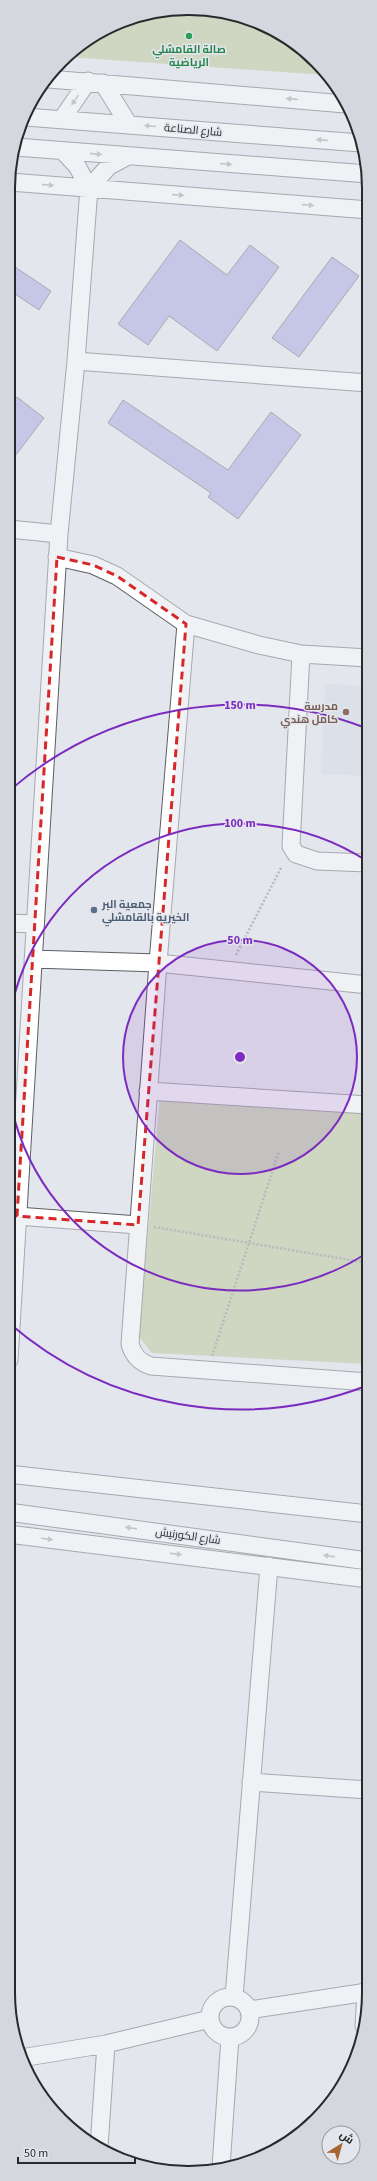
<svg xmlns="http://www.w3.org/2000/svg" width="377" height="2181" font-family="'Source Sans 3',Cairo,sans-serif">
<rect width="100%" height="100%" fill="#e3e6ec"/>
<path fill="#d3d9e5" d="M325 684 368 686 367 776 321 774Z"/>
<path fill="#b7c38f" d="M212 10 268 27 316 61 325 75 69 57 78 45 142 14Z
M160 1095 368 1110V1364L152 1353 139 1337Z"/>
<path fill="#a29fdf" stroke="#626267" d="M180 240 227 275 250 245 279 267 217 351 169 316 148 345 118 324Z
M332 257 359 276 299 357 272 338Z
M9 263 51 291 39 310 9 290Z
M17 397 44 418 9 464V407Z
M123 400 228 470 271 412 301 435 238 519 208 497 211 493 108 423Z"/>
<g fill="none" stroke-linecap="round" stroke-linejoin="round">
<g stroke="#5d5f64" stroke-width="19">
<path id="minor" d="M49 79 345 104
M103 83 129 125
M26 117 361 143
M62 119 88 81
M16 147 368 174
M10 182 369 210
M89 188 109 166 126 157
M76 361 368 383
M9 529 59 534
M57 557 93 565 117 576 186 624 259 645 301 654 368 658
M186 624 158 963 130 1344C133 1355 139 1362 151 1366L368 1382
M301 654 291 846 296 854 317 861 368 863
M9 923 35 924
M33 959 158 963 368 985
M148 1091 368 1105
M17 1216 138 1225
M9 1360 59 534 76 361 89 188 77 166 63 151
M8 1474 368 1514
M8 1512 368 1561
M8 1534 368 1579
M251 1782 368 1790
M210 2017a20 20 0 1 1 40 0a20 20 0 1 1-40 0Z
M234 1997 269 1566
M249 2010 367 1992
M364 2026 366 1992
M21 2058 106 2044 210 2019
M99 2147 106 2044
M221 2167 230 2037"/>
</g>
<path stroke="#84868a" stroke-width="2.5" stroke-dasharray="2 2" stroke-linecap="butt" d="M236 955 282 866
M154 1227 368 1263
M212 1356 279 1151"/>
<use href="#minor" stroke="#fff" stroke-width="17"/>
</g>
<defs><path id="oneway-solid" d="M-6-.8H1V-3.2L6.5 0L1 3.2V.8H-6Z"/></defs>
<g fill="#9e9fa0">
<use href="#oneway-solid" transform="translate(292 99) rotate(-175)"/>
<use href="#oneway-solid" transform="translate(75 100) rotate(125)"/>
<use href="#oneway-solid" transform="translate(150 126) rotate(-175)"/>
<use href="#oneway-solid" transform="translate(322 140) rotate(-175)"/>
<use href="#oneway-solid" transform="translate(96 154) rotate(5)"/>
<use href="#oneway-solid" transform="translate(226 164) rotate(4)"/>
<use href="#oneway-solid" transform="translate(48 185) rotate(4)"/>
<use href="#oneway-solid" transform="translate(178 195) rotate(4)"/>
<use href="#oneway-solid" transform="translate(308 205) rotate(4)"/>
<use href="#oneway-solid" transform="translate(131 1528) rotate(-172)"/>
<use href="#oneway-solid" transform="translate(47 1539) rotate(7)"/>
<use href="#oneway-solid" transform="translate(176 1554) rotate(7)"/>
<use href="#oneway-solid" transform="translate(329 1556) rotate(-172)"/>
</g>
<path d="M0 0H377V2181H0ZM57 557 93 565 117 576 186 624 138 1225 17 1216Z" fill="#e3e6ec" fill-opacity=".55" fill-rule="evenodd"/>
<path fill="none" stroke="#d62828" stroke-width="3" stroke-dasharray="8 5" stroke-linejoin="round" d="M57 557 93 565 117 576 186 624 138 1225 17 1216Z"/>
<circle cx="240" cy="1057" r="117" fill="#7b2cbf" fill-opacity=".12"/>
<g fill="none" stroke="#7b2cbf" stroke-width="2">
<circle cx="240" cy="1057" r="117"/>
<path d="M367 1253A234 234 0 0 1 9 1094M9 1020A234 234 0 0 1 367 861"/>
<path d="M366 1386A352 352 0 0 1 9 1323M9 791A352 352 0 0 1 366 728"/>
</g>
<circle fill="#2e9e5b" stroke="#e3e6ec" stroke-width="1.5" cx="189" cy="36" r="4"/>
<circle fill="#8d6e63" stroke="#e3e6ec" stroke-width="1.5" cx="346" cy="712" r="4"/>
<circle fill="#5c6f8a" stroke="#e3e6ec" stroke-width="1.5" cx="94" cy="910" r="4"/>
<g text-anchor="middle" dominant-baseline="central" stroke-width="3" stroke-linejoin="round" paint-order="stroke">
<g font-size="11" font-weight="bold" fill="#27864d" stroke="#e3e6ec">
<text x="189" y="49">صالة القامشلي<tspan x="189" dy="13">الرياضية</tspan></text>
</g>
<g font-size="11" fill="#28292b" stroke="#e3e6ec">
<text transform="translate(193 130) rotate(5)">شارع الصناعة</text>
<text transform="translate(188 1536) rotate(8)">شارع الكورنيش</text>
</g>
<g font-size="11" font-weight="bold" fill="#785e54" stroke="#e3e6ec" text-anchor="end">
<text x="338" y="706">مدرسة<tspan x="338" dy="13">كامل هندي</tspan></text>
</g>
<g font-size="11" font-weight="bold" fill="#4e5e75" stroke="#e3e6ec" text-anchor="start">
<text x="102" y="904">جمعية البر<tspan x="102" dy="13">الخيرية بالقامشلي</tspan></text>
</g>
</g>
<path d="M0 0H377V2181H0ZM188 15H189A173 173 0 0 1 362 188V1993A173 173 0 0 1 189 2166H188A173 173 0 0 1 15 1993V188A173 173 0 0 1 188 15Z" fill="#d4d7dd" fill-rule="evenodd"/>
<path fill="none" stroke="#28292b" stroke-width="2" d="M188 15H189A173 173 0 0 1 362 188V1993A173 173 0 0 1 189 2166H188A173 173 0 0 1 15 1993V188A173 173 0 0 1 188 15Z"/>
<circle cx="240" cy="1057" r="6" fill="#7b2cbf" stroke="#e3e6ec" stroke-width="2"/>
<g font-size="12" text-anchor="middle" font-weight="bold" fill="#7b2cbf" stroke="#e3e6ec" stroke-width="3" stroke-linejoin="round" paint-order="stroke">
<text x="240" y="709">150 m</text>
<text x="240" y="827">100 m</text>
<text x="240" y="944">50 m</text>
</g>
<g transform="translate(341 2145) rotate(37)"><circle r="19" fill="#e3e6ec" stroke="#989a9f"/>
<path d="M0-3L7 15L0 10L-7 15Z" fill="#a76631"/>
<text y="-6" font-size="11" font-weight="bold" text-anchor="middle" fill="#28292b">ش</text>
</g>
<path d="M18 2157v6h117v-6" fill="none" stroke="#28292b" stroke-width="2"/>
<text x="24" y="2157" font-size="12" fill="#28292b" stroke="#e3e6ec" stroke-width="3" paint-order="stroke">50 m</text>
</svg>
